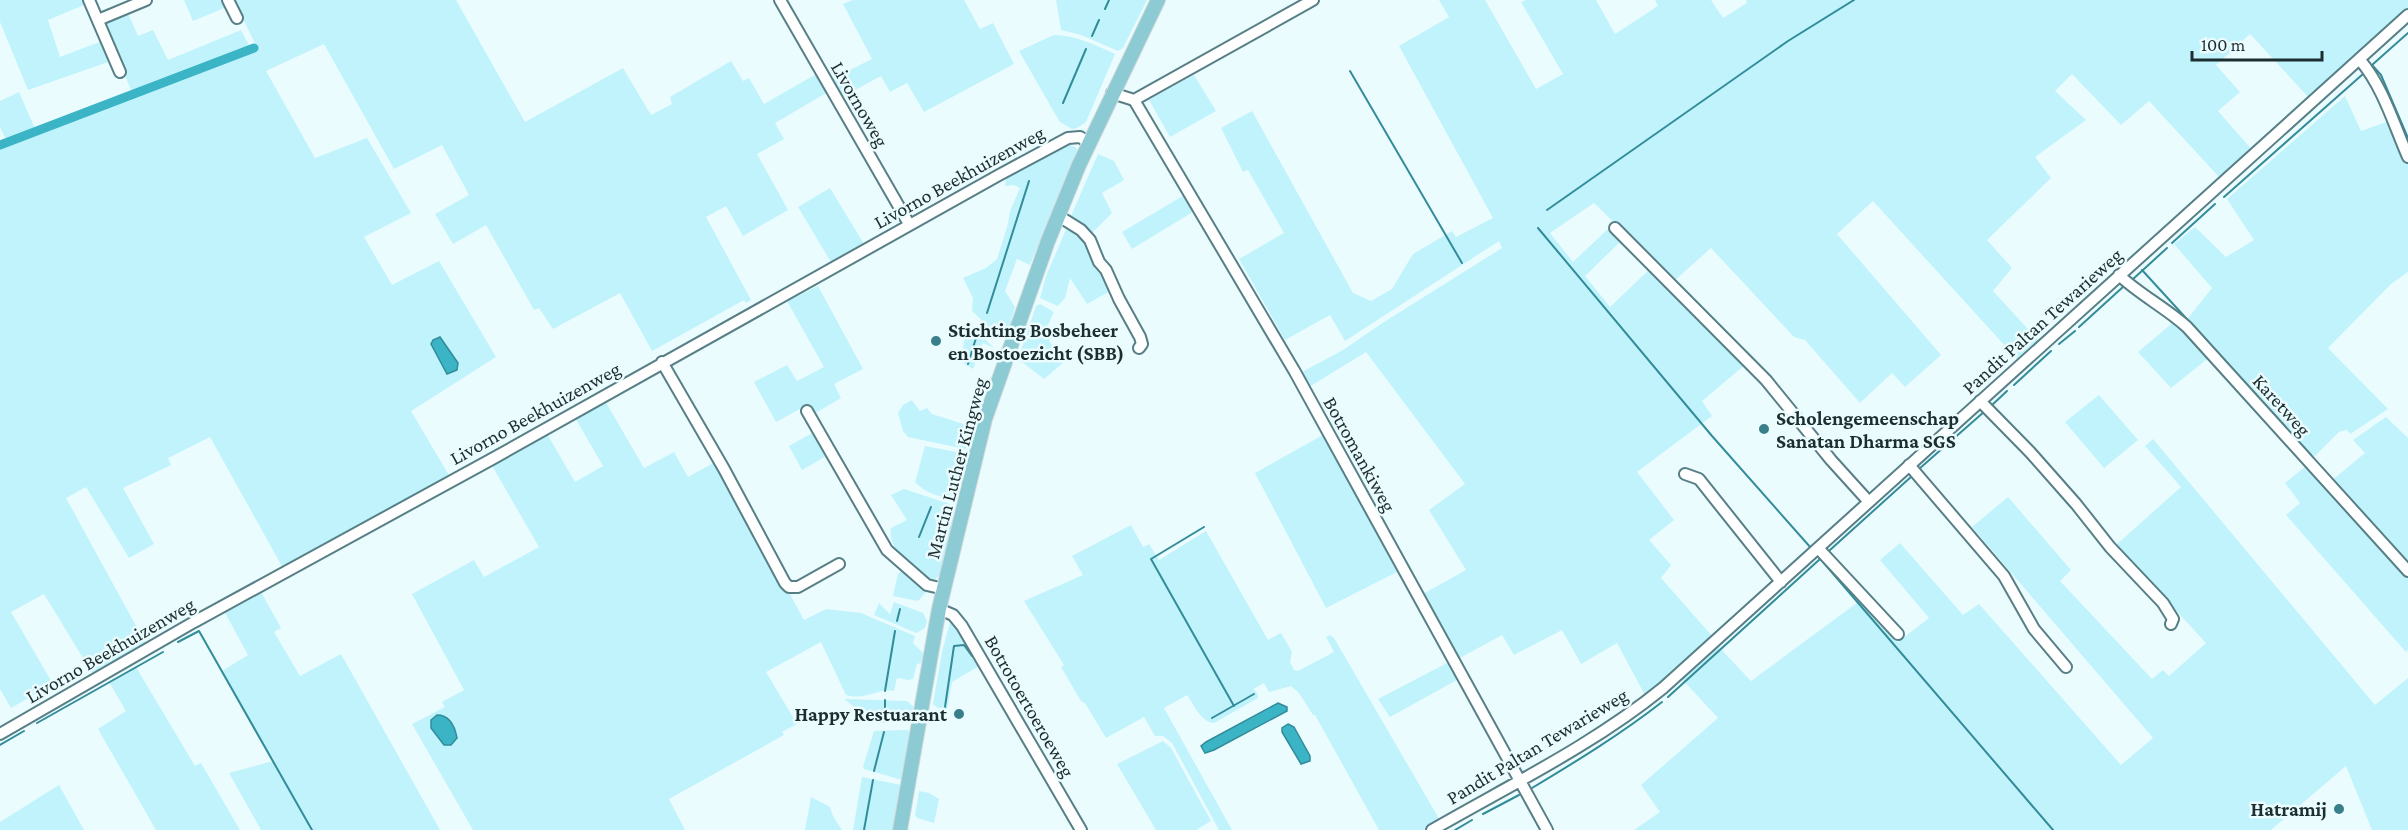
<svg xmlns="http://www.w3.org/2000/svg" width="2408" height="830" font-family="'Crimson Pro',serif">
<rect width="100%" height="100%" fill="#ebfcff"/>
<path fill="#c1f3fc" d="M0 0H82L84 5 48 20 60 57 102 41 111 61 28 90 0 22Z
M184 0H226L229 6 193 21Z
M234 0H456L525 122 623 68 651 115 672 104 670 97 731 61 743 81 749 78 764 104 818 73 828 92 775 123 784 139 757 154 788 210 743 236 726 206 706 217 751 300 746 303 744 300 652 351 620 293 553 329 539 308 534 310 486 225 453 244 435 214 469 195 442 145 394 169 324 44 266 71 315 158 367 138 411 213 364 237 392 285 439 261 496 357 411 411 450 477 284 570 210 437 168 458 171 465 123 488 154 544 129 558 86 487 66 498 146 644 92 673 44 594 11 612 53 684 11 708 0 689V148L258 50Z
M853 0H964L980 29 993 23 1014 64 924 112 907 83 890 92 881 76 840 98 830 80 872 59 843 4Z
M1056 0H1147L1123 48 1118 51 1081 35 1061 30Z
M1439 0H1485L1536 89 1563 74 1521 2 1526 0H1596L1615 34 1658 6 1655 0H1711L1723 18 1747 3 1746 0H2408V11L2311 100 2250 34 2216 65 2240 92 2218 111 2253 151 2220 178 2149 101 2121 125 2072 74 2055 91 2086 120 2035 157 2051 178 1987 240 2012 268 1993 291 2038 340 2017 359 1873 201 1837 234 1941 355 1905 387 1892 373 1860 403 1805 340 1794 337 1711 248 1674 281 1594 203 1550 233 1573 262 1609 228 1622 240 1585 276 1610 307 1652 267 1746 364 1702 401 1712 416 1637 472 1674 520 1649 540 1671 565 1661 578 1713 637 1646 697 1617 643 1581 664 1562 630 1514 655 1502 635 1458 659 1423 594 1466 570 1429 510 1465 484 1366 352 1309 387 1302 372 1343 350 1384 322 1502 248 1499 241 1345 341 1330 315 1285 340 1239 259 1284 233 1248 170 1243 172 1221 128 1252 111 1353 293 1371 301 1392 289 1413 254 1452 231 1456 237 1493 218 1399 46 1449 17Z
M127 11 138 36 153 30 168 60 241 30 251 49 133 95 103 22Z
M1054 35C1076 35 1095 45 1115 54L1086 122 1077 128 1072 129 1060 122 1054 112 1019 51Z
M1194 75 1216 111 1170 137 1149 100Z
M19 92 36 131 7 142 0 127V101Z
M2345 96 2361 131 2389 121 2408 164V272L2391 284 2328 348 2388 409 2350 434 2347 430 2339 432 2310 461 2185 322 2212 288 2174 244 2195 227 2226 257 2254 240 2227 199Z
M1067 144 1075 147 1080 153 1059 195 1030 265 1017 259 1005 291 1015 307 1010 325 1004 336H998L972 311 973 298 963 278 986 268 997 259 1008 224 1010 211 1020 188 1014 185 1005 186 1006 177Z
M1098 154 1114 161 1124 180 1102 193 1112 213 1089 236 1071 219V216Z
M830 188 864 244 831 262 798 207Z
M1186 194 1196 210 1132 249 1122 232Z
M1068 225 1084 235 1112 290 1087 304 1070 278 1065 298 1058 306 1040 298 1046 276Z
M818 286 863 369 834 384 841 398 814 414 809 404 776 422 754 382 787 365 797 381 824 367 787 301Z
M1040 304 1054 312 1047 327 1053 330 1049 341 1061 353 1057 357 1063 363 1044 379 1018 359 1036 306Z
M2176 320 2211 356 2171 388 2138 352Z
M971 325 994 348 983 343 973 369 961 362 966 327Z
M2099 395 2138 440 2104 468 2065 422Z
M604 399 644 468 674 452 688 477 717 461 804 620 826 609 861 613 915 636 913 643 924 654 921 663 917 664 913 679 908 680 897 678 894 691C879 687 867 701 846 695L821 642 766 672 797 724 782 732 784 735 669 799 685 830H473L412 724 445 707 442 702 464 690 412 594 474 560 484 577 539 547 491 464 546 432 575 482 603 466 574 416Z
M912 400 920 411 927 408 932 414 967 425C973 433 973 443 965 449L908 437 903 431 898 413 903 405Z
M2386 417 2408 438V567L2330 482 2365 453 2353 440Z
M814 432 830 454 802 470 789 446Z
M1323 435 1397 572 1326 608 1255 473Z
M2153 439 2375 705 2408 678V830H2372L2346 766 2271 830H1634L1660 812 1641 785 1718 718 1681 678 1717 645 1751 681 1861 600 1898 642 1929 618 1880 560 1900 543 1963 615 1979 604 2121 765 2153 738 1972 527 2008 497 2071 570 2060 581 2152 679 2163 670 2169 676 2206 643 2116 545 2181 487 2145 446Z
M925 446 967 454 969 457 961 490 956 499C941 497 926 494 915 482Z
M2307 465 2408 574V650L2406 652 2286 515 2300 503 2285 483Z
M904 489 950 504 955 508 956 513 940 575 932 582C914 579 887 547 891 528L907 520 891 495Z
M1131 525 1143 547 1149 544 1159 560 1206 531 1268 640 1281 633 1292 652 1290 662 1294 670 1298 671 1334 652 1326 637 1330 635 1334 638 1438 817V822L1423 830H1379L1315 715H1313L1299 693 1291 686 1269 692 1264 683 1253 689 1257 693 1258 698 1214 723C1201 722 1194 705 1187 695L1164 708 1232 830H1219L1172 743 1163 736H1155L1144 717 1106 738 1085 703 1081 701 1061 667 1064 665 1024 601 1083 575 1072 556Z
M903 569 926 589V592L918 601 893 596 898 574Z
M260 590 281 628 274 632 300 676 341 654 440 830H261L229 773 273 761 222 671 248 655 224 611Z
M894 602 923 613 927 621 925 628 916 633 874 615 879 603 890 614Z
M950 622 956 623 979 666 952 682 947 709 938 708 933 704 942 652Z
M1447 663 1457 680 1390 717 1378 699Z
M136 667 195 766 201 763 240 830H156L98 729 126 711 109 682Z
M844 699 907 701 913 706V718L908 722 875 723Z
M903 730H908L911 735 902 780 864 769 863 767 874 731Z
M1163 741 1171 748 1211 821 1196 830H1156L1117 764Z
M862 777 901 785 894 830H853Z
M59 785 84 830H0V822Z
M919 791 929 793 939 799 934 823 917 818 915 815Z
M811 797 830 807 833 816 842 830H805Z"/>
<path fill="#3bb4c6" stroke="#328c99" stroke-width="1.5" d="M440 337 458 363 457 370 447 374 431 344 433 340Z
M1278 703 1287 707V711L1214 750 1205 753 1201 746 1206 742Z
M437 715C450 715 455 727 457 738L451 745H444L431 728V720Z
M1288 724 1294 727 1310 756V761L1301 764 1282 732V728Z"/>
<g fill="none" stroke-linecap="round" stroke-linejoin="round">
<path stroke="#328c99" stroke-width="2" d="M1105 9 1109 0
M2408 33 2372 65 2381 75 2408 138
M1092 36 1099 20
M1350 71 1462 263
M1063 103 1086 49
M2224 197 2363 74
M1547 210 1788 41 1854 0
M1538 228 1712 436 1811 548
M2172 243 2215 204
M2142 270 2311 455
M2132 280 2167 248
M987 313 1029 181
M2079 327 2124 286
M2059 344 2075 331
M968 364 976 338
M2014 385 2051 351
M1991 406 2007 391
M1919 469 1985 411
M1204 527 1151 559 1234 706
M919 537 931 507
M1830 550 1912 476
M1817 555 2053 830
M897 621 900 609
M178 642 199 631 312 830
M885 691 895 631
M1668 697 1820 559
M885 700V722
M945 707 954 646 964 645 972 656
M1212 718 1254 694
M37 723 163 652
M0 745 24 731
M874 771 884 732
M1532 788C1577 761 1621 734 1662 702
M1483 814 1519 795
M864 830 873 780
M1455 830 1472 820"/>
<path stroke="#3bb4c6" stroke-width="9" d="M0 145 254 48"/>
<g stroke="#577f86" stroke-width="14">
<path id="minor" d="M89 0 120 72
M228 0 237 18
M780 0 909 224
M98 20 146 0
M2360 60C2383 87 2394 125 2408 157
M1112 93 1134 100 1313 0
M1134 100 1295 372 1547 830
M1065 220 1081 230 1090 240 1099 262 1106 270 1119 299 1140 337 1142 344 1139 348
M1615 228 1766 380 1831 460 1869 502
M2119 275C2140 295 2165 307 2187 327L2408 571
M662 362 724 469 785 583 789 587H798L839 564
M1980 401 2030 452 2076 504 2110 547 2163 603 2173 619 2171 624
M807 411 887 550 927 585 944 589
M1909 465 2004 576 2034 629 2066 667
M1685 474 1699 479 1781 582
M1818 548 1898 634
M939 609 953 615 962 626 1081 830
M0 734 194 622 492 459 999 175 1068 138 1080 137 1089 143
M1432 830C1510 785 1593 745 1663 688L2408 15"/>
</g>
<g stroke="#d6d9da" stroke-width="16">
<path id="major" d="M900 830 939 609 985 419 1048 241 1079 165 1158 0"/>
</g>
<use href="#minor" stroke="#fff" stroke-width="10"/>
<use href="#major" stroke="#8ccbd4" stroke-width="14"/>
</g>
<g fill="#387f8a" stroke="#ebfcff" stroke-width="2">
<circle cx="936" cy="341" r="6"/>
<circle cx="1764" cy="429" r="6"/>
<circle cx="959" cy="714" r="6"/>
<circle cx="2339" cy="809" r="6"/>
</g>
<g text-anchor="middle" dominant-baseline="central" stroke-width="5" stroke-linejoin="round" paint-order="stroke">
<g font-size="20" fill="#1d2e31" stroke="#ebfcff">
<text transform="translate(860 104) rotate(60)">Livornoweg</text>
<text transform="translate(959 177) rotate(-29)">Livorno Beekhuizenweg</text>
<text transform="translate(2042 321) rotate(-42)">Pandit Paltan Tewarieweg</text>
<text transform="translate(2282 405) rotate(48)">Karetweg</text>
<text transform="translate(535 413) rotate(-29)">Livorno Beekhuizenweg</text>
<text transform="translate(1360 454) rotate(61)">Botromankiweg</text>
<text transform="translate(956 468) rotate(-75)">Martin Luther Kingweg</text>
<text transform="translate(110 650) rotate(-30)">Livorno Beekhuizenweg</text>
<text transform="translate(1030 706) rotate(60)">Botrotoertoeroeweg</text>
<text transform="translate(1537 746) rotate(-31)">Pandit Paltan Tewarieweg</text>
</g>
<g font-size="20" font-weight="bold" fill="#1d2e31" stroke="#ebfcff" text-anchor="start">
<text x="948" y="330">Stichting Bosbeheer<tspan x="948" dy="23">en Bostoezicht (SBB)</tspan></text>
<text x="1776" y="418">Scholengemeenschap<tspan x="1776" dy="23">Sanatan Dharma SGS</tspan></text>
<text x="947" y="714" text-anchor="end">Happy Restuarant</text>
<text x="2327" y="809" text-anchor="end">Hatramij</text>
</g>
</g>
<path d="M2192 51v9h130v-9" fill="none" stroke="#1d2e31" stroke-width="3"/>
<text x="2201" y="51" font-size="18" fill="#1d2e31" stroke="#ebfcff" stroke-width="4.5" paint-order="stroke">100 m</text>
</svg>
